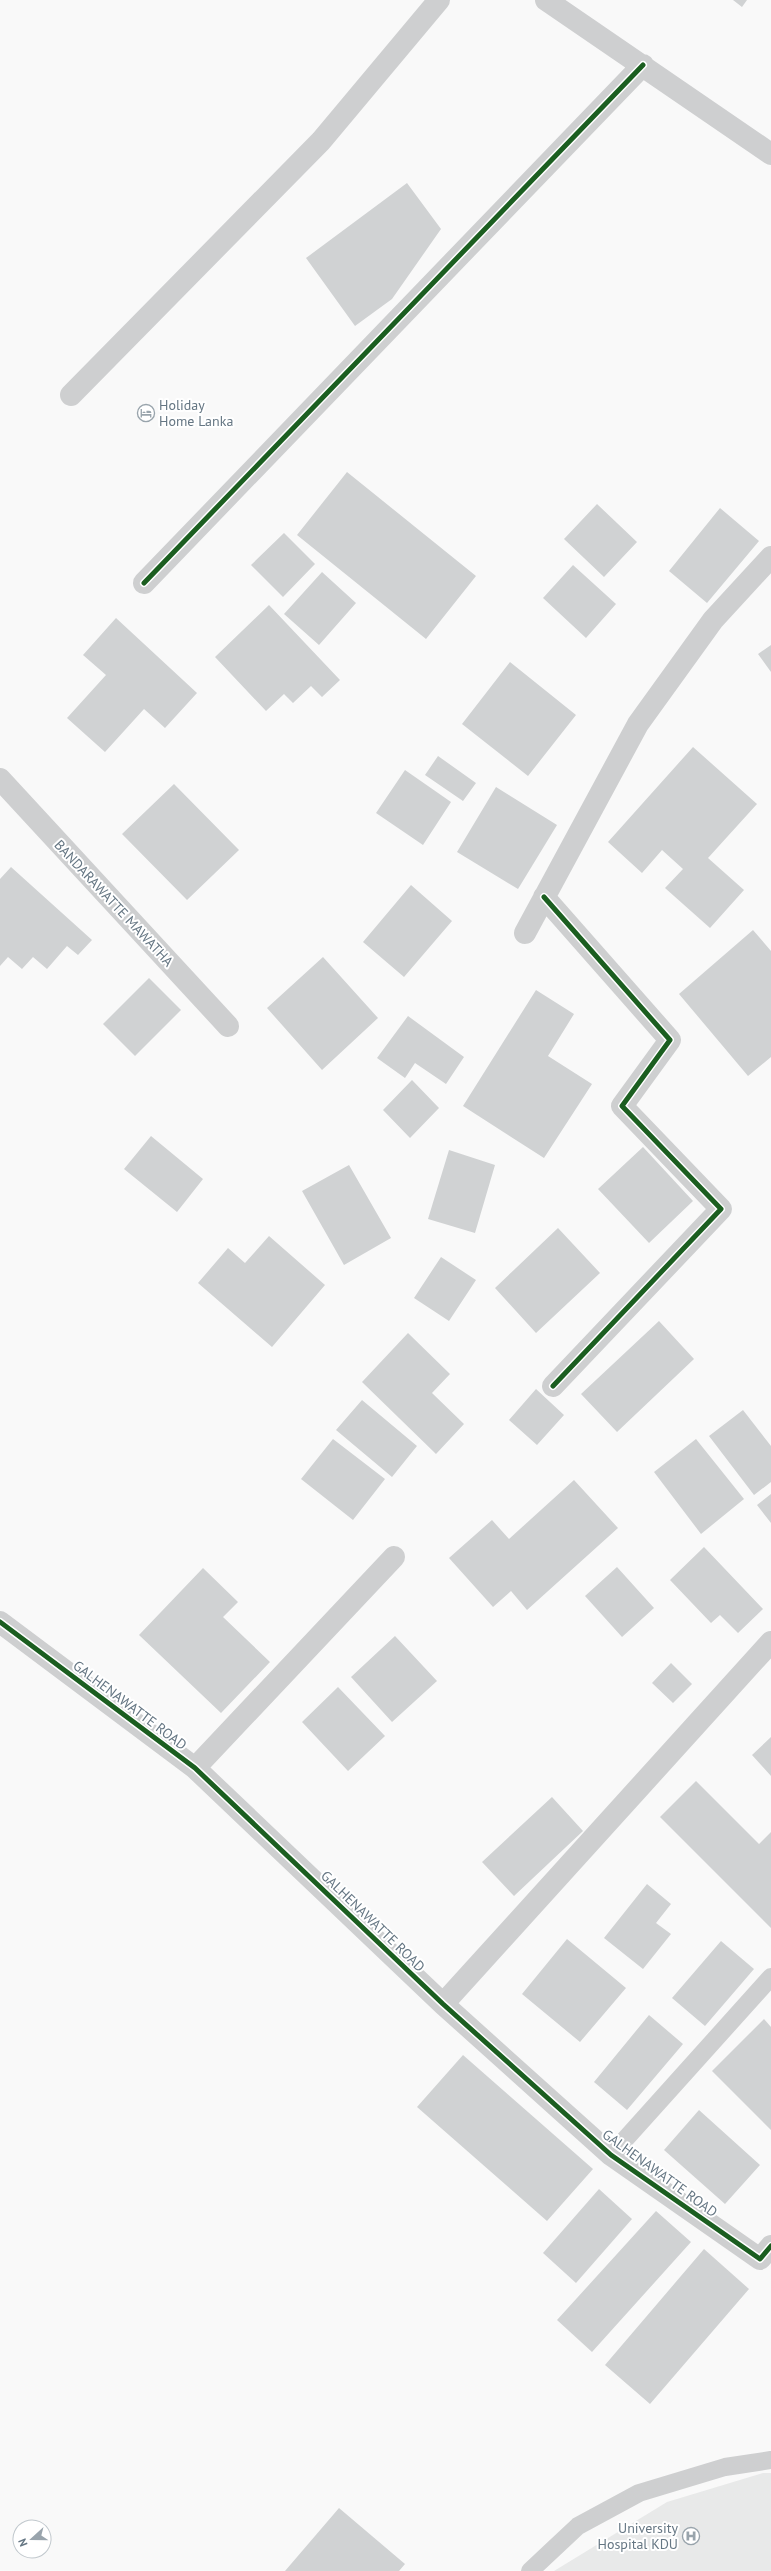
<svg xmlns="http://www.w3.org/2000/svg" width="771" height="2571" font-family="'PT Sans',sans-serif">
<rect width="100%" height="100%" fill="#f9f9f9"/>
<path fill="#e8e9e9" d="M763 2473H771V2571H554L667 2502Z"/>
<path fill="#d0d2d3" d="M733 0H747L742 7Z
M407 183 441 229 392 299 355 326 306 258Z
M347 472 476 576 426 639 297 535Z
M597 504 637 542 604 577 564 539Z
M720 508 759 541 707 603 669 571Z
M284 533 315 564 283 597 251 565Z
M573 565 616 604 586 638 543 598Z
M322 572 356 603 319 645 284 614Z
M269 605 340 680 322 697 311 686 293 703 284 694 266 711 215 657Z
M116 618 197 693 165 728 144 709 105 752 67 718 106 675 83 655Z
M771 645V672L758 654Z
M510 662 576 715 528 776 462 724Z
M693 747 757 804 708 858 744 890 710 928 665 888 683 869 662 850 642 873 608 842Z
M438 756 476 783 463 801 425 775Z
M405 770 451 802 423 845 376 813Z
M174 784 239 850 187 900 122 834Z
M496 787 557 825 518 889 457 852Z
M11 867 92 940 78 955 67 946 47 969 33 957 22 969 8 957 0 966V879Z
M411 885 452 921 404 977 363 942Z
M753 930 771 951V1057L748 1076 679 994Z
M323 957 378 1018 322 1070 267 1008Z
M149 978 181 1010 135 1056 103 1024Z
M536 990 574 1014 548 1056 592 1084 544 1158 463 1106Z
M408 1016 464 1057 446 1084 415 1063 405 1078 377 1058Z
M412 1080 439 1108 410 1138 383 1110Z
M151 1136 203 1179 177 1212 124 1169Z
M643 1147 693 1201 649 1243 598 1189Z
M449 1150 495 1165 475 1233 428 1219Z
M349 1165 391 1238 344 1265 302 1191Z
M558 1228 600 1273 536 1333 495 1288Z
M269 1236 325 1285 272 1347 198 1283 228 1248 245 1263Z
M441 1257 476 1280 449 1321 414 1298Z
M659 1321 694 1359 617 1432 581 1394Z
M408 1333 450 1374 432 1393 464 1424 436 1454 362 1382Z
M536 1389 564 1415 537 1445 509 1420Z
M362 1400 417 1446 392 1477 336 1430Z
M743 1410 771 1446V1482L754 1495 709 1436Z
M333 1439 385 1479 353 1520 301 1479Z
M696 1439 744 1499 701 1534 654 1472Z
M574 1480 618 1528 527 1610 511 1591 493 1607 449 1558 492 1520 509 1539Z
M771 1494V1523L757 1505Z
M704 1547 763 1609 738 1633 720 1615 711 1623 670 1580Z
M617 1567 654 1608 622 1637 585 1596Z
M203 1568 238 1602 223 1617 270 1662 221 1713 139 1635Z
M395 1636 437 1681 392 1722 351 1677Z
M671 1663 692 1684 673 1703 652 1683Z
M338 1687 385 1736 348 1771 302 1722Z
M771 1737V1776L752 1755Z
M696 1781 759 1844 771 1832V1928L660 1817Z
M552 1797 583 1831 514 1896 482 1862Z
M647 1884 671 1904 656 1923 671 1934 643 1969 604 1938Z
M567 1939 626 1988 580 2042 522 1994Z
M721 1941 754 1969 705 2026 672 1998Z
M649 2015 683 2044 627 2110 594 2082Z
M764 2019 771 2027V2130L712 2071Z
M463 2055 593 2169 547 2221 417 2107Z
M699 2110 760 2165 725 2204 664 2150Z
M599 2189 632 2219 576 2283 543 2253Z
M656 2211 691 2242 592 2352 557 2320Z
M704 2249 749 2289 650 2404 605 2365Z
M339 2508 405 2564 399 2571H285Z"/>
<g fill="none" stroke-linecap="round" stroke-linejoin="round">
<path stroke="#cecfd0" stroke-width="18" d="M611 2155 771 1977
M530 2571 578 2526 639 2493 725 2467 771 2460"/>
<path stroke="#cecfd0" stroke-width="22" d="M546 0 771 154
M71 395 321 141 439 0
M144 583 643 65
M0 779 228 1026
M544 897 670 1040 622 1106 721 1209 553 1386
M525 933 638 724 713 620 771 557
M0 1622 195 1768 443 2004 611 2155 760 2259 771 2246
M195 1768 394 1557
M443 2004 771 1642"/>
<g stroke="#fff" stroke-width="8">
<path id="cycleway" d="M144 583 643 65
M544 897 670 1040 622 1106 721 1209 553 1386
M0 1622 195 1768 443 2004 611 2155 760 2259 771 2246"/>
</g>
<use href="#cycleway" stroke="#1b5e20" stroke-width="5"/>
</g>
<defs>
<g id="hotel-ring" transform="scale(0.9)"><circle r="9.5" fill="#fff" stroke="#99a4ac" stroke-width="1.5"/><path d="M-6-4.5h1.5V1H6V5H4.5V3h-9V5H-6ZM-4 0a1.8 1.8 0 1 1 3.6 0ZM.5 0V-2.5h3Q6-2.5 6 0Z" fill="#99a4ac"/></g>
<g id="hospital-ring" transform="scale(0.9)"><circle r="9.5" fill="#fff" stroke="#99a4ac" stroke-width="1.5"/><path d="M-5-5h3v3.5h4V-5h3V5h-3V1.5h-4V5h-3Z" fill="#99a4ac"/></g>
</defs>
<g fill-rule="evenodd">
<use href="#hotel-ring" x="146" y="413"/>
<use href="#hospital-ring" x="691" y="2536"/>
</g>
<g text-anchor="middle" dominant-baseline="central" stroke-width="4" stroke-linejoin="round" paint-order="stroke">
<g font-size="14" fill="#657683" stroke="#fff" text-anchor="start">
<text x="159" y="405">Holiday<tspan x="159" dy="16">Home Lanka</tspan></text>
<text x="678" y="2528" text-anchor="end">University<tspan x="678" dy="16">Hospital KDU</tspan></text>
</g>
<g font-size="14" fill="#657683" stroke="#fff">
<text transform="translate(114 903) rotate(47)">BANDARAWATTE MAWATHA</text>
<text transform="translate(130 1705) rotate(37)">GALHENAWATTE ROAD</text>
<text transform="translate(373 1921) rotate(44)">GALHENAWATTE ROAD</text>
<text transform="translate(660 2173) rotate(36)">GALHENAWATTE ROAD</text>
</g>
</g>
<g transform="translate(32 2539) rotate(249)"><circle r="19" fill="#ffffff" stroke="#c1c8cd"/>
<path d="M0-3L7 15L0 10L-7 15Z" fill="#99a4ac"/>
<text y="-6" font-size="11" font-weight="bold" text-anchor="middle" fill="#657683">N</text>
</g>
</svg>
